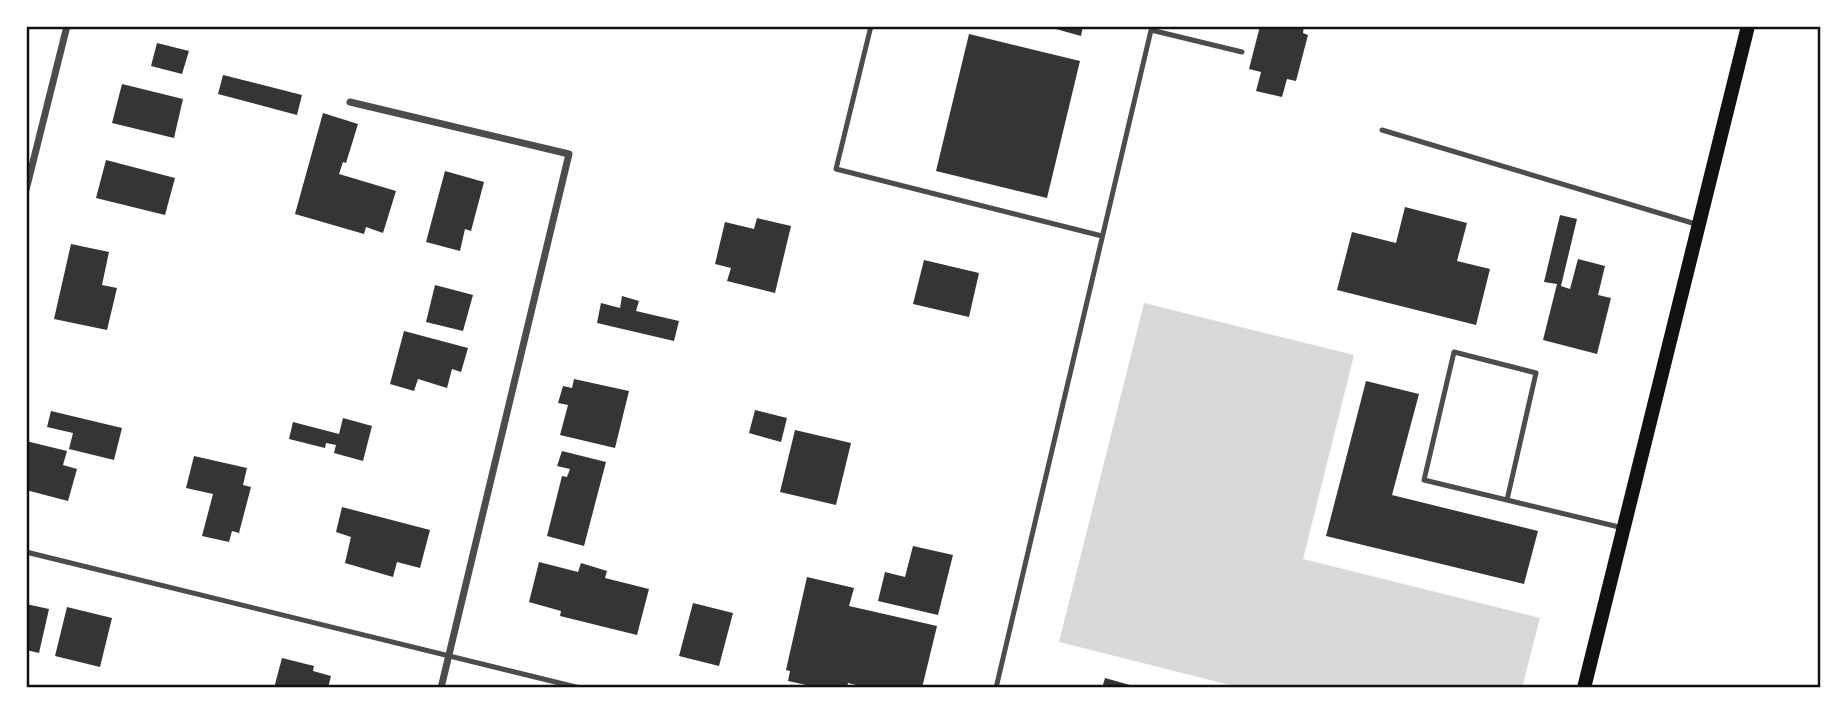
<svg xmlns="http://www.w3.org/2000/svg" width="1847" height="714" font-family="Ubuntu,sans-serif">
<rect width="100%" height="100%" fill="#fff"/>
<path fill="#d9d9d9" d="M1144 303 1354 355 1303 559 1540 618 1522 688H1242L1059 642Z"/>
<path fill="#353535" d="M1045 26H1083L1081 36Z
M1260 26H1304L1303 33 1308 35 1296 81 1287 79 1282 97 1256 91 1261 72 1249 69Z
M969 34 1080 61 1047 198 936 171Z
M157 43 189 51 182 74 151 66Z
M223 75 302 95 297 115 218 94Z
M122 84 183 99 174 138 112 123Z
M323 113 358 124 346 163 343 162 339 174 396 191 383 233 366 227 364 234 295 214Z
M106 160 175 178 165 215 96 198Z
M445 171 484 182 471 231 465 229 460 251 426 242Z
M1405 207 1467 223 1457 261 1490 269 1476 325 1337 290 1352 232 1396 243Z
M1560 215 1577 219 1561 286 1570 289 1578 259 1605 266 1598 295 1611 298 1597 354 1543 340 1557 284 1544 282Z
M757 218 791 226 775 293 727 281 731 268 715 264 725 222 754 229Z
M71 244 109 252 102 285 117 288 107 330 54 319Z
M924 260 979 273 969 317 913 304Z
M435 285 473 295 463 331 426 322Z
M622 296 639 301 636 311 679 321 674 341 597 323 601 303 620 308Z
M404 331 468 348 461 372 452 369 447 388 418 379 414 391 390 384Z
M574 379 629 391 615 448 560 435 568 405 558 403 563 386 572 388Z
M1366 381 1419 394 1392 495 1538 531 1524 584 1326 536Z
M755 410 787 418 781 442 749 433Z
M51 411 122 428 114 460 69 449 73 433 47 427Z
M343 418 372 426 363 461 334 453 336 445 326 443 325 448 289 439 293 422 339 434Z
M795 430 851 443 836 505 780 492Z
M26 441 67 451 63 465 77 469 68 501 26 490Z
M562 451 606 462 584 546 547 536 562 476 567 477 570 469 557 466Z
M194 456 247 468 243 485 251 487 239 533 232 531 229 542 202 536 213 494 186 488Z
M342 507 430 530 420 568 397 562 393 577 345 563 351 537 336 532Z
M913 546 953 555 938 615 878 601 885 572 905 577Z
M539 562 578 572 581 563 607 571 605 578 649 589 637 635 560 616 561 611 529 602Z
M807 577 854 588 849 606 937 626 922 688H868L848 683 847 688H820L788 681 790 671 786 670Z
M693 603 733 613 719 666 679 656Z
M26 604 49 609 39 653 26 650Z
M67 607 112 618 100 667 55 656Z
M282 658 314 666 313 671 331 676 328 688H274Z
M1105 678 1137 687 1136 688H1102Z"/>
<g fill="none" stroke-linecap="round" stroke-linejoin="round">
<path stroke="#4c4c4c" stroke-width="5" d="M871 26 836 169 1102 236
M1151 30 1242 52
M1382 130 1699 225
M1507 500 1536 373 1454 352 1424 480 1623 528
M26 552 580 688
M996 688 1152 26"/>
<path stroke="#4c4c4c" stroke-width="7" d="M350 102 569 154 441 688
M26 190 67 26"/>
<path stroke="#111" stroke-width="14" d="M1584 688 1748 26"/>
</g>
<rect width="1847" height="714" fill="none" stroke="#ffffff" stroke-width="56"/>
<rect x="28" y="28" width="1791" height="658" fill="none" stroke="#111" stroke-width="2.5"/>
</svg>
